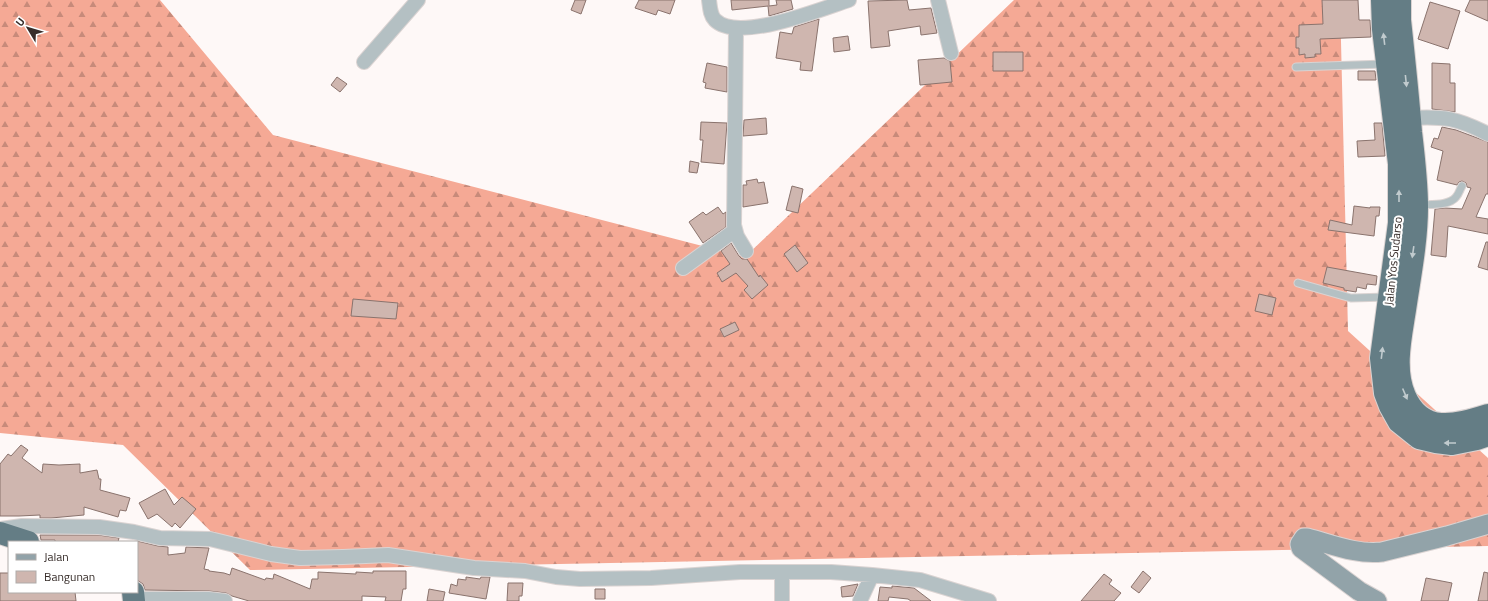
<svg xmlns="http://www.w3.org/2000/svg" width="1488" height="601" font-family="'Titillium Web',sans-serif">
<defs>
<pattern id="forest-firs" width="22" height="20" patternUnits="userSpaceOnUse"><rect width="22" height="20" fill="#f5a995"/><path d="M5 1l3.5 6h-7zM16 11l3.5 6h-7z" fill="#c78a7a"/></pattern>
</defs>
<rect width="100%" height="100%" fill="#fef8f7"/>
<path fill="url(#forest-firs)" d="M0 0H160L273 135 745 257 1014 0H1340L1348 331 1488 458V546L250 570 123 445 0 433Z"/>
<path fill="#cfb6af" stroke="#8a736d" d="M575 0H586L581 14 571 10Z
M639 0H675L670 14 658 10 656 15 635 8Z
M731 0H769V6L777 5 776 0H791L793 9 769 16 768 6 732 10Z
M907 0 909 10 931 8 937 33 921 35 920 26 888 31 890 46 871 48 868 1Z
M1322 0H1358L1359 20H1370L1371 37 1320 39 1321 54H1315V57L1305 58V54L1299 55V48H1296V37H1299V25L1323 24Z
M1470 0H1488V21L1465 11Z
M1430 2 1460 11 1448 49 1418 39Z
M819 19 812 71 800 70 801 62 776 58 780 32 792 34 794 27Z
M848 36 850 50 834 52 833 38Z
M993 52H1023V71H993Z
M944 58 950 61 952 82 920 85 918 60Z
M707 63 727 67V92L705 88 706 83 703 82Z
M1432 63 1450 64V83H1455V112L1432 109Z
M1358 71H1375L1376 80H1358Z
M337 77 347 84 340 92 331 85Z
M766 118 767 134 743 136 744 120Z
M701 122 727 123 724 164 701 162 703 140H700Z
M1374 123H1382L1385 156 1358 157 1357 141 1375 140Z
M1442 127 1456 130 1488 142V194H1486L1476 217 1488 219V234L1448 226 1446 257 1431 255 1435 209 1445 208 1462 209 1471 188 1467 187 1466 183 1462 181 1459 182 1457 185 1437 180 1443 151 1431 147 1434 138 1438 139Z
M690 161 699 163 697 173 689 172Z
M757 179 758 183 764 182 768 203 743 207V185H747L746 181Z
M792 186 803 189 798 213 786 210Z
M1354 206 1370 208V207H1380L1379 216H1376L1374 236 1328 230 1330 220 1352 225Z
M718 207 723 214 726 212V227L703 243 689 222 703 212 706 215Z
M1486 242H1488V270L1478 267Z
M731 243 739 256 742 259H747L759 277 760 275 768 285 752 299 744 290 748 286 736 273 722 282 717 273 730 264 721 251Z
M795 245 808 263 797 272 784 254Z
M1327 267 1377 276 1376 285 1367 284 1366 289 1357 287 1356 292 1344 290V288L1323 283Z
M1259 294 1276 298 1272 315 1255 311Z
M353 299 398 303 396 319 351 316Z
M735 322 739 330 724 337 720 329Z
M21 445 28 450 22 458 42 473 43 464 59 465 80 464V473L97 470 99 479H101L100 490 130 498 126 511 120 510 118 517 84 507V515L51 518H40V515L19 516H0V464L8 454 11 456Z
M165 489 174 505 182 497 196 509 180 528 175 523 172 527 157 514 148 519 139 503Z
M40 535H98L119 538 118 542H55V540H41Z
M137 541 158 546 168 547V555L185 553 186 547 209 548 204 569 209 570V571L224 573 230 575 232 568 265 580 266 578 273 579 274 574 310 589 312 579H318V572L356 574V572L373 573V571H406V589H403L401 601H385L386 597 362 596V601H249L232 596 226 593 209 591 145 590 143 584 137 580Z
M1143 571 1151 578 1139 593 1131 587Z
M1484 572 1488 573V601H1478Z
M0 573H9V592H75L76 601H0Z
M1104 574 1112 580 1109 584 1121 593 1114 601H1081Z
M466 577 480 579 481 577H490L486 599 449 593 451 584 457 586 458 579 466 580Z
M1426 578 1452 583 1448 601H1421Z
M508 583H523L522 596H519V601H507Z
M858 584 853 596 842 597 841 587Z
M892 586 914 588 931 601H911L908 599 889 597 888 601H878L880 587 892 588Z
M429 589 445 592 443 601H427Z
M595 589H605V599H595Z"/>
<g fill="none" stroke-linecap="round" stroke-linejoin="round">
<g stroke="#dad3d2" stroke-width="9">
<path id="lane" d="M1296 67 1385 64
M1419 205C1430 204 1449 206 1456 197 1459 194 1460 189 1462 186
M1298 283 1351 298 1388 297"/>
</g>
<g stroke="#dad3d2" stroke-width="16">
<path id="street" d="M709 0C710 7 710 15 715 20 738 43 821 9 849 0
M938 0 951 53
M736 28 734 225 737 236 746 251
M364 62 418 0
M1410 118C1444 116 1457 118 1488 134
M683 268 734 231
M0 529 22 526 99 527 134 532 160 538 210 539 271 554 300 558 343 557 388 555 474 568 525 571 556 577 580 579 651 578 740 572H831L872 575 920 580 989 601
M134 599H208L225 601
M782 601V572
M860 601 872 575"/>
</g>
<g stroke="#dad3d2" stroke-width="21">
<path id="secondary" d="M1377 601 1359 591 1301 548 1300 544 1304 538H1307C1331 544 1356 555 1382 552L1447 536 1488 524"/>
</g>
<g stroke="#dad3d2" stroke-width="24">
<path id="highway" d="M1382 0 1383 29 1399 164V223L1381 358 1385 393 1390 406 1399 422 1419 438 1436 442 1452 444 1477 439 1488 435
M1400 0V20C1404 57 1408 95 1411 132 1414 157 1417 182 1417 207 1417 241 1410 276 1405 310 1401 336 1393 370 1405 396 1422 435 1456 425 1488 415
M0 533 28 542
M133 592 134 601"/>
</g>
<use href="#lane" stroke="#b4c0c3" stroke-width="7"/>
<use href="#street" stroke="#b4c0c3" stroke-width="14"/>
<use href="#secondary" stroke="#92a3a9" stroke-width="19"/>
<use href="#highway" stroke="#647d85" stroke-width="22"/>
</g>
<defs><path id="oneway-solid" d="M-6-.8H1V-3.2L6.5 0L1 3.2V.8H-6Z"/></defs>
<g fill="#c1cbce">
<use href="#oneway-solid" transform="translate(1384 39) rotate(-97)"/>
<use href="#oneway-solid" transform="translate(1406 81) rotate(84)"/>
<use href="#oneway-solid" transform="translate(1399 196) rotate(-90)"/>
<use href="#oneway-solid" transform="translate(1413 252) rotate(98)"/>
<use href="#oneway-solid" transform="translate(1382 353) rotate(-83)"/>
<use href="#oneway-solid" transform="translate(1405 394) rotate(67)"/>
<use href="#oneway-solid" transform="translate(1450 443) rotate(-180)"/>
</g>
<g text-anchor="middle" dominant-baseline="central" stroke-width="4" stroke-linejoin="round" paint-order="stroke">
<g font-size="12" fill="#362c29" stroke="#fff">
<text transform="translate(1393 261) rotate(-84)">Jalan Yos Sudarso</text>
</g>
</g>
<rect x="8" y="541" width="130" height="52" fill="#ffffff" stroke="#afaba9"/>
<rect x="16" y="554" width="20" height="6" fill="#92a3a9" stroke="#afaba9"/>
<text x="44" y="561" font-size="12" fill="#362c29">Jalan</text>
<rect x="16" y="571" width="20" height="12" fill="#cfb6af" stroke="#afaba9"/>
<text x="44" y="581" font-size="12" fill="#362c29">Bangunan</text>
<g transform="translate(28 28) rotate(308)" stroke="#ffffff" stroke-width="3" paint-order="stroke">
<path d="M0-3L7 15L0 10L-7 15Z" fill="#362c29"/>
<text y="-6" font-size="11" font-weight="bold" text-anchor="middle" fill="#362c29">U</text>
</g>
</svg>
